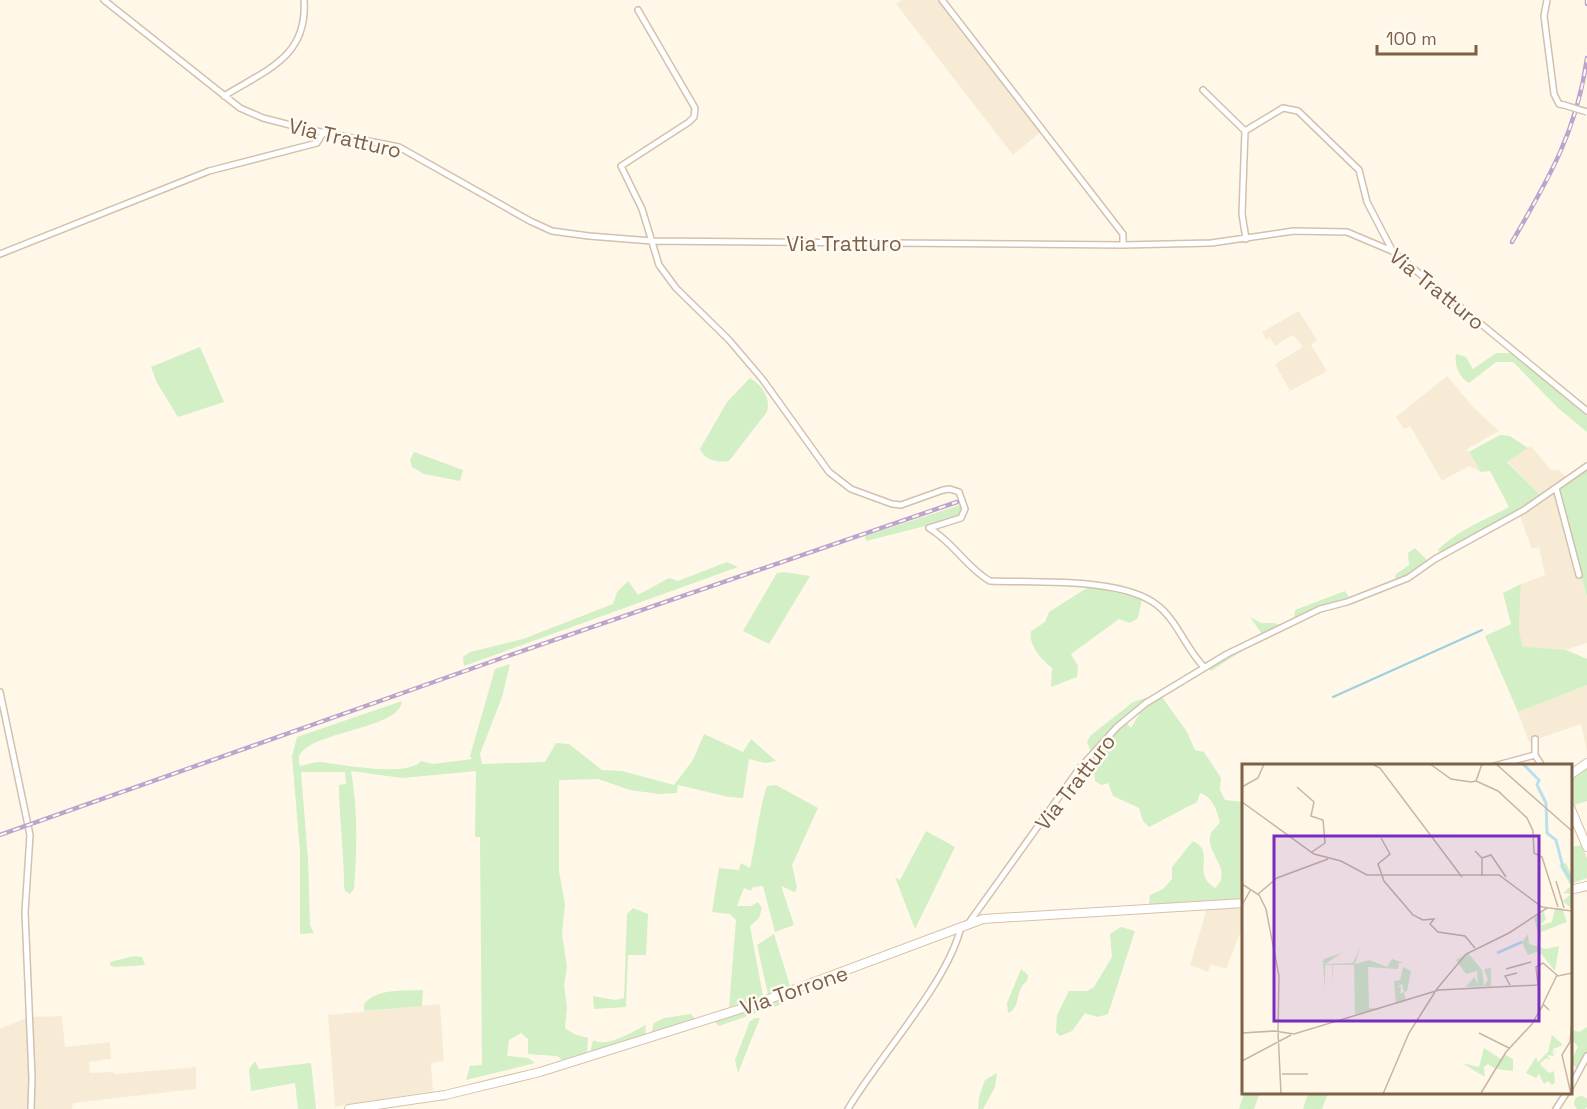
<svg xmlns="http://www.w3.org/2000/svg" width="1587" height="1109" font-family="'Space Grotesk',sans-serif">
<rect width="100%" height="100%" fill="#fff8e9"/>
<path fill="#f7ebd6" d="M901 0H940L1042 131 1013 155 896 4Z
M1299 311 1317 340 1311 345 1327 371 1290 391 1275 364 1303 347 1293 335 1275 346 1270 338 1266 340 1262 332Z
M1447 376 1474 408 1499 431 1467 449 1481 472 1469 466 1442 481 1410 426 1404 429 1396 417Z
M1531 446 1551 470H1559L1566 477 1542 497 1507 461Z
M1558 489 1587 598V643L1562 651 1528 649 1523 647 1519 631 1521 584 1545 575 1539 547 1532 549 1519 514Z
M1587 685V752L1581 724 1529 742 1518 712Z
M1243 906V926L1226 969 1211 964 1208 972 1190 965 1207 908Z
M440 1004 444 1061 431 1063 433 1091 335 1107 328 1015Z
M62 1016 65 1047 110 1042 111 1059 89 1062 90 1073 112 1072 115 1074 196 1067V1089L73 1103 72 1109H0V1029L28 1017Z"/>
<path fill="#d2efc5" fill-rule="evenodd" d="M200 347 224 402 178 417 157 383 151 367Z
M1496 353H1513L1578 408 1587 416V432L1558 408 1513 362H1496L1469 383C1459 378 1454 364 1456 354L1466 357 1473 369Z
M750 378C762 385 771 398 767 412L729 461C718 463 704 460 700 449L727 402Z
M1500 435 1510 436 1528 448 1507 462 1542 497 1440 553 1438 550C1459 529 1484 521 1509 507L1490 471 1481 472 1469 452Z
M414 452 463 470 460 481 424 474 412 467 410 460Z
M1587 470V597L1558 489Z
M960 505 963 510 961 517 866 541 865 536Z
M1415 548 1428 561 1398 580 1395 579 1396 574 1409 565 1408 553Z
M727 562 738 567 464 666 463 657 470 652 523 639 613 604 617 592 628 581 638 595 669 578 678 581Z
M784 572 810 576 769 644 743 631 777 573Z
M1521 584 1519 631 1523 647 1566 650 1587 659V685L1518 712 1485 636 1511 624 1503 593Z
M1090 586 1142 599 1138 618 1130 623 1119 619 1071 654 1078 666 1077 677 1051 687 1052 668C1042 660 1028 645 1031 631L1045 622 1049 612Z
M1345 591 1349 597 1294 618 1295 610Z
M1250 617 1261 623H1274L1279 625 1262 634Z
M1251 645 1211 671 1208 667Z
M510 664 502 697 480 754 482 764 545 762 556 743 569 744 602 770 622 771 674 785 693 760 704 734 743 752 751 739 776 761 765 763 749 759 743 798 729 797 678 785 677 793 659 794 630 790 598 779 559 780V871L565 904 562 934 567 967 564 985 567 1008 565 1028 574 1034 588 1038 587 1053 562 1060 557 1056 528 1054V1039L521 1033 509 1040 507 1056 528 1058 535 1063 466 1080 470 1066 482 1065 480 837H475L476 771 402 778 351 771C358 810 357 849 354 889L350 894 345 891 344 885C344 851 339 818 339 785L346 784 345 772H301L308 859 310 925 314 933 300 934V852L292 756 297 737 402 701C400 733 286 731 300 766 307 765 313 762 319 762 342 764 406 778 421 761L433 764 472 759 470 756 495 669Z
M1149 697 1157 699 1162 697 1187 732 1195 750 1204 752 1221 778 1220 790 1225 800 1243 802V899L1149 905 1150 895 1163 889 1172 879V867L1193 841C1217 853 1190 872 1215 888 1235 869 1203 853 1211 833 1213 829 1218 826 1220 822 1217 811 1213 797 1200 793L1197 802 1149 827 1143 821 1139 808 1113 796 1108 783 1101 785 1095 781 1093 758 1087 742 1090 736 1133 702ZM1137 708 1140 713 1131 728 1123 719Z
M1587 765V801L1575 805C1568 783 1569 779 1587 765Z
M776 785 818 808 792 865 797 887 795 892 781 886 794 925 775 932 763 886 753 887 751 891 744 888 737 906H751L758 902 762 908 759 918 750 926 763 996 729 1007 736 920 730 914 712 912 719 868 739 870 741 863 750 868C756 843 759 808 767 786Z
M926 831 955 847 915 929 895 877 900 880Z
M1582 845 1587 859V878L1571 884V847Z
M633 908 648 914 646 955H628L626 1007 594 1009 593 996 615 1000 624 998 627 914Z
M1121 927 1135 931 1108 1014 1098 1017 1085 1013 1072 1031 1060 1036 1056 1032 1057 1015 1069 991H1087L1094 987 1112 957 1110 934Z
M774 934 790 986 768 994 757 945Z
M134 956 142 957 145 965 114 967 110 965V962Z
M1021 969 1028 975C1028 983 1024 982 1021 988 1017 996 1018 1010 1008 1013L1007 1003Z
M423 990 422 1006 364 1011V1004C378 988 402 991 423 990Z
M777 1000 782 1004 719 1026 714 1021Z
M691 1014 695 1019 694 1021 651 1034 654 1023 664 1018Z
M755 1018H760L738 1073 735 1060 750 1021Z
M646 1025 645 1036 590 1053 593 1040C607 1048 632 1032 646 1025Z
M1587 1027V1061L1581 1071 1572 1064V1060L1578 1046 1571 1040 1570 1029 1579 1032Z
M255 1061 259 1069 311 1063 316 1109H298L295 1083 251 1091 249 1069Z
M997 1073 995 1087 983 1109H978L979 1097 985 1080Z
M1244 1093 1259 1095 1254 1109H1239Z
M1308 1093H1328L1322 1109H1303Z
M1574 1103a7 7 0 1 1 14 0a7 7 0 1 1-14 0Z"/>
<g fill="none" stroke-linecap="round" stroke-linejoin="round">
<path stroke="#9fcfdf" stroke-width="2" d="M1333 697 1482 630"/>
<g stroke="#d3c1ac" stroke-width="8">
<path id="street" d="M104 0 240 108 263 118 306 129 399 147 530 221 552 231 589 236 652 241 1123 245 1211 243 1294 231 1347 232 1392 251 1587 411
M942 0 1123 234V245
M1547 0 1544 16 1554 94 1559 104 1564 105
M638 10 695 108 694 117 689 122 621 166 642 209 659 265 676 288 729 340 763 380 829 472 851 489 892 504 901 505 943 490 950 489 959 492 965 509 961 518 929 528C953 542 967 568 990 581 1034 583 1122 577 1157 605 1177 620 1186 649 1204 667
M1203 90 1245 131 1242 214 1246 239
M224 96C266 70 308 57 304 0
M1245 131 1283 108 1298 111 1359 170 1367 202 1392 250
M0 254 209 171 317 143 323 133
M1556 488 1579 575
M0 692 30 835 25 912 32 1078 31 1109
M1535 739V755L1542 766
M1494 766 1535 755
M968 924 1079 769 1117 727 1146 703 1227 654 1320 609 1347 602 1408 578 1435 559 1524 510 1587 466
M1570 1088 1587 1056
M848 1109C880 1055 947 984 961 927
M1556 1109 1567 1092"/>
</g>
<g stroke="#d7c2a9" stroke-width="10">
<path id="secondary" d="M1570 775 1587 763
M1570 807 1587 847
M1570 890 1587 886
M349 1109 445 1095 540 1072 753 1005 983 919 1244 903"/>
</g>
<use href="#street" stroke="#fff" stroke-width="5"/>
<use href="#secondary" stroke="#fff" stroke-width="8"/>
<g stroke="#bda4cc" stroke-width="4.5">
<path id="rail" d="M1587 0V4
M1512 242C1548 180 1577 131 1587 58
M0 835 499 659 957 502"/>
</g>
<use href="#rail" stroke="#fffbf2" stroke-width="2" stroke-dasharray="7" stroke-linecap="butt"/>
<g stroke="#d3c1ac" stroke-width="8" stroke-linecap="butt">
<path id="street-bridge" d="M1564 105 1587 112"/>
</g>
<use href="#street-bridge" stroke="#fff" stroke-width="5"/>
</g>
<g text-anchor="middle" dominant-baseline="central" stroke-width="5" stroke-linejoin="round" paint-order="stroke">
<g font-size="21" fill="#7d6048" stroke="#fffbf2">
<text transform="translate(345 138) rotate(13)">Via Tratturo</text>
<text x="844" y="243">Via Tratturo</text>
<text transform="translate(1437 289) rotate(39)">Via Tratturo</text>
<text transform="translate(1075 782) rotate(-52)">Via Tratturo</text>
<text transform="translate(794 990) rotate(-19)">Via Torrone</text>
</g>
</g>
<g transform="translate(1242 764)">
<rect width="330" height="330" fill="#fff8e9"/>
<path d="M324 99 330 112V139L329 144 321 137 329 130 321 129 329 122 317 101ZM313 144H320L325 158 299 168V179L292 154 302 148 304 155 297 162 310 158ZM286 170 287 180 304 185 317 182 313 207 297 187 286 191 280 178ZM118 183 113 200 127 196 145 203 150 195 162 199H157L156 205 126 203 127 244 140 245 113 250 112 201H91V221L90 201H83V228L81 198 82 195 100 189 83 200 111 199ZM226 189 240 206 242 222 246 216 242 205 249 204V222L224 223 232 213 236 220 235 207 224 210 214 196ZM161 203 169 207 165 227 162 228 160 220 156 223H159L158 230 162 228 164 237 154 240 152 217 158 216ZM310 271 321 281 311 285 316 293 310 285 312 292 305 291 308 296 304 294 298 300 307 309 312 307 313 318 310 321 306 317 302 320 297 310 294 314 284 309 294 293 296 298 306 288ZM242 284 259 295 262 290 271 295V307L253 305 246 300 242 303 243 313 220 299 237 303Z" fill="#d2efc5"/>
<path fill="none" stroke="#bae0ec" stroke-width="3" d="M281 0 297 16 295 21 304 39 305 69 314 76 321 103 330 118M255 189 280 178"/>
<path fill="none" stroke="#c7b6a4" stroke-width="1.5" d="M130 0 138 4 220 113M188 0 209 15 229 18 234 17 240 0M254 0 330 67M234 17 256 27 285 54 291 67 292 89 300 93 316 143M0 23 16 14 22 0M55 23 72 38 69 52 81 56 83 79 70 88M0 38 72 90 99 97 125 111H257L300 143 330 147M139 74 148 90 136 100 142 117 171 151 181 156 192 155 188 160 196 168 223 172 233 184M233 87 240 94V112M240 94 249 91 264 113M314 117 322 144M0 120 17 131 24 145 37 212 36 267M16 130 35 114 86 95M0 141 9 125M264 205 289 198M268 221 263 212 275 209M194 226 224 190 267 169 305 144M307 246 301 240 315 211M36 268 39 330M0 269 32 267 52 270 197 226 296 221 294 203 301 199 316 212 330 209M237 269 267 284M0 297 49 271M40 310H66M239 329 264 288 290 260 301 241M141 330 167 269 193 228M329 330 320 291 328 278 330 256"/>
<path fill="#7b2cbf" fill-opacity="0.15" stroke="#7b2cbf" stroke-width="3" d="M32 72H297V257H32Z"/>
<rect width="330" height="330" fill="none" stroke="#7d6048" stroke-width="3"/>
</g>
<path d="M1377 45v9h99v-9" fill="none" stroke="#7d6048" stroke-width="3"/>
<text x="1386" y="45" font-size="18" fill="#7d6048" stroke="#fffbf2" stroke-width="4.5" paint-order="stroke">100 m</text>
</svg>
